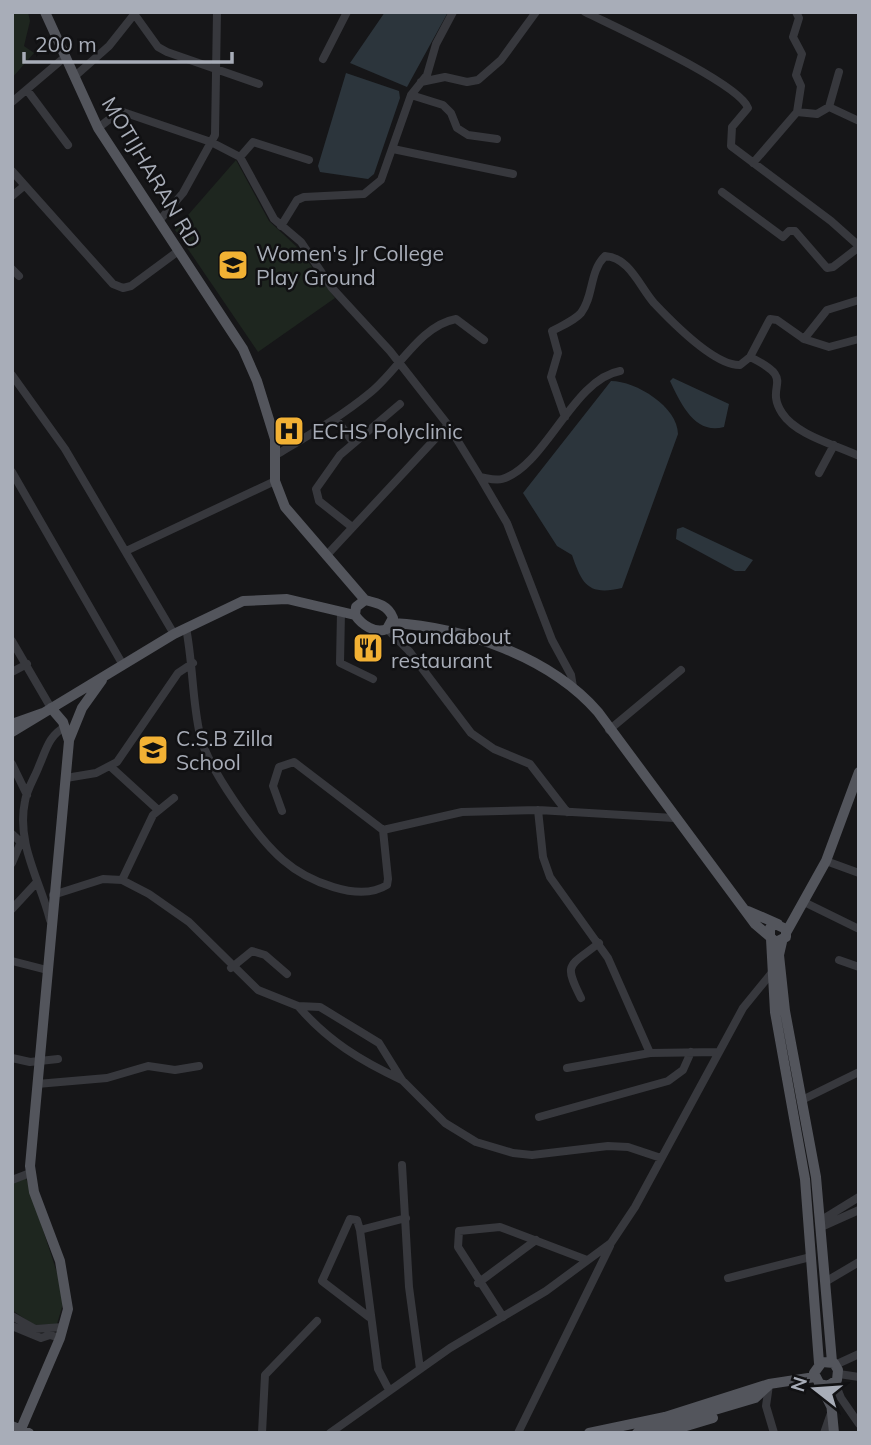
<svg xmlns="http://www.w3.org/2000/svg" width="871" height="1445" font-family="Mulish,sans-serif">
<rect width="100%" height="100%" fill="#161618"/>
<path fill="#1e261f" d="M12 12H28L30 21 24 46 34 53 12 78Z
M236 160 269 221 297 247 335 298 258 352 175 230Z
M26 1178 65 1297 57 1324 34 1325 12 1310V1184Z"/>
<path fill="#2c353c" d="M385 12H448L407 87 350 63Z
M346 73 399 91 400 98 374 174 368 179 320 172 318 166Z
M673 378 729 404 724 427C695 435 681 404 670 381Z
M611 381C636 381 678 407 678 434L622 588C588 596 582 584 572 555L557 546 523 493Z
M683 527 753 560 745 571H735L676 539 677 529Z"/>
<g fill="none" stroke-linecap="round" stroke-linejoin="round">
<path stroke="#37383d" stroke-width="8" d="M585 12C615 27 739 83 748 108L732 127 731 146 831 221 859 246
M796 12 799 18 793 37 802 54 796 75 801 86 797 112
M135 15 158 47 167 52 259 84
M323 59 347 12
M74 77 109 46 136 12
M421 82 445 77 467 82 478 80 501 60 536 12
M27 90 68 145
M411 95 443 105 451 113 457 128 468 135 497 139
M12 102 65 57
M829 107 839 72
M98 128 120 111 211 142 240 157 274 219 301 242 332 288 390 351 448 425 480 477C487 478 495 481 502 479 545 467 573 379 620 371
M393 149 513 174
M240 157 253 142 309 160
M753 163 797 112 817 114 829 107 859 121
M12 171 113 284 123 288 131 286 177 252
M722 192 783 237 789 231H795L827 268 833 267 859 247
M12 196 24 186
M159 221 183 193 215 135 217 12
M281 226 297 200 304 197 364 194 381 180 411 95 427 75 436 44 453 12
M12 269 19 276
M804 339 829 347 859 339
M750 357 770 319 777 320 804 339 827 310 859 300
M12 375 65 449 174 634
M565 417 551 377 558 353 552 331C561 326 574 321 581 313 594 296 589 272 605 256 629 257 640 287 654 303 671 321 715 366 740 365L750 357C799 381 763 383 782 413 796 435 836 445 859 456
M336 419 353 442
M276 455C309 435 342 416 371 392 398 370 421 325 456 319L484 340
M12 472 123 665
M819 473 834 445
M480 477 507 523 552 640 571 675 573 687
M352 527 319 501 316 489 340 455 400 404
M126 551 275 481
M326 556 448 425
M341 612 340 663 373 679
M186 628C193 663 192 700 200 735 207 767 258 839 283 860 307 881 359 903 387 885L388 879 383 830 462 812 538 810 674 818
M387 629 409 651 471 733 494 749 530 764 567 812
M12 641 51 708
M12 672 27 664
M609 730 681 670
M12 764 27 795
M111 767 157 809
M66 778 96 773 117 762 178 673 193 663
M174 798 153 815 122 880 149 894 189 922 258 990 298 1006 320 1007 379 1043 402 1080 445 1123 476 1142 513 1153 532 1155 608 1146 628 1147 661 1158
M538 810 543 857 550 877 608 958 650 1053
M282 811 273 786 279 767 294 762 383 830
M12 834 25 846
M826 861 859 873
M12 863 20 844
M53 895 103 879 122 880
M804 902 859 929
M12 909 37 882
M50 920C40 880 16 844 25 801 27 789 35 777 39 766 46 750 49 735 65 727
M839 960 859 967
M12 961 47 970
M231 968 252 951 265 955 287 974
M581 998C563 962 569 967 599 943
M298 1006C328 1041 361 1061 402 1080
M12 1058 30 1062 58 1059
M567 1068 650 1053 719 1052
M37 1084 107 1078 148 1066 175 1070 199 1066
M802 1100 859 1072
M539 1117 668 1081 683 1070 691 1052
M402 1165 409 1287 420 1369
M12 1180 30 1173
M820 1221 859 1197
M821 1227 859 1210
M360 1230 406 1218
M728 1278 810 1257
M825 1282 859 1262
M478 1283 536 1240
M12 1316 35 1329 63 1327
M369 1317 322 1281 350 1219 357 1220 360 1230 378 1369 389 1390
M503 1317 458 1247 459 1231 500 1227 587 1260
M12 1326 41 1338 50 1335 60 1338
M835 1365 859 1354
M839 1374 859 1377
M835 1383 841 1398 859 1424
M769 1385 766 1406 774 1433
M262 1433 265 1375 317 1321
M330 1433 450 1348 546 1291 611 1243 635 1207 743 1008 774 970
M518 1433 610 1246
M824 1433 831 1413"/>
<path stroke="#53555c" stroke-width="10" d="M45 12 98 128 243 349 257 381 275 439V481L285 507 365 600
M365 600C377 603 388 605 393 618L387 629C375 634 362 625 355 615L356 607Z
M392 623C464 627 550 657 598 712L755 924 776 942 786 937V929L775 924 770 928V937
M12 724 43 713
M12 732 174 634 243 601 287 599 355 615
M69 740 82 708 102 680
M748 911 778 924
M787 931 826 861 859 772
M771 939 775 1012 805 1179 819 1363
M782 942 779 955 785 1011 816 1177 832 1362
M819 1384 828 1386 837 1380 838 1370 834 1363 822 1362 814 1373 831 1406
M831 1402 834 1433
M12 1426 29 1433
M21 1429 60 1338 68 1309 60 1261 34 1192 30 1166 69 741 63 722 51 708
M589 1433 665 1417 769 1384 815 1377
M637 1433 755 1398 769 1385
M663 1433 713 1418"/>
</g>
<defs>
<g id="university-square" transform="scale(1.575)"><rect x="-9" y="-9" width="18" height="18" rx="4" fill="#f2b134" stroke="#111113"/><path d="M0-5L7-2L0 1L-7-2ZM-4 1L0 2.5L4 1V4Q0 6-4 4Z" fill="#111"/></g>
<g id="hospital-square" transform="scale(1.575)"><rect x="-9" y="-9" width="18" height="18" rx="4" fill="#f2b134" stroke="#111113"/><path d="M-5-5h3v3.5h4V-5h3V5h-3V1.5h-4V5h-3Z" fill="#111"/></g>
<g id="restaurant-square" transform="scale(1.575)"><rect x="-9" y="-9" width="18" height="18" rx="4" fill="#f2b134" stroke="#111113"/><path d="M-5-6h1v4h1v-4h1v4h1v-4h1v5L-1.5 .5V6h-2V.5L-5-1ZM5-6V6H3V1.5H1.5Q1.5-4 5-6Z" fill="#111"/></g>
<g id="school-square" transform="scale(1.575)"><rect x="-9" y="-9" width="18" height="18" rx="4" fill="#f2b134" stroke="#111113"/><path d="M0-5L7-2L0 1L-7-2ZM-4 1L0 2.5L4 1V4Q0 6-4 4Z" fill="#111"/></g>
</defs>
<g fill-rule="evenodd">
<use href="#university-square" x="233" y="265"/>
<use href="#hospital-square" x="289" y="431"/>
<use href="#restaurant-square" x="368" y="648"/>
<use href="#school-square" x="153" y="750"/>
</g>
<g text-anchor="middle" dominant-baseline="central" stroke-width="5" stroke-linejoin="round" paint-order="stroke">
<g font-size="21" fill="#a8adb8" stroke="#111113">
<text transform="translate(152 172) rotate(59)">MOTIJHARAN RD</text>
</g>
<g font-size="21" fill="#a8adb8" stroke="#111113" text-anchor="start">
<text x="256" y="253">Women's Jr College<tspan x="256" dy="24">Play Ground</tspan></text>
<text x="312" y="431">ECHS Polyclinic</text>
<text x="391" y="636">Roundabout<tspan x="391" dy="24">restaurant</tspan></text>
<text x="176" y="738">C.S.B Zilla<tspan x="176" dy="24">School</tspan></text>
</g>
</g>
<rect width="871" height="1445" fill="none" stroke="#a8adb8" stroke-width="28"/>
<g transform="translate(815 1389) rotate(287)" stroke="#111113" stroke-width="5" paint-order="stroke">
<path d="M0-5L12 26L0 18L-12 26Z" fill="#a8adb8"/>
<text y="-10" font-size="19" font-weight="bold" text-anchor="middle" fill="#a8adb8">N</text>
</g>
<path d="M24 52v10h208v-10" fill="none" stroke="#a8adb8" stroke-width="3.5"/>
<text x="35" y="52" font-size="21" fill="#a8adb8" stroke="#111113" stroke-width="5" paint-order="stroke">200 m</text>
</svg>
